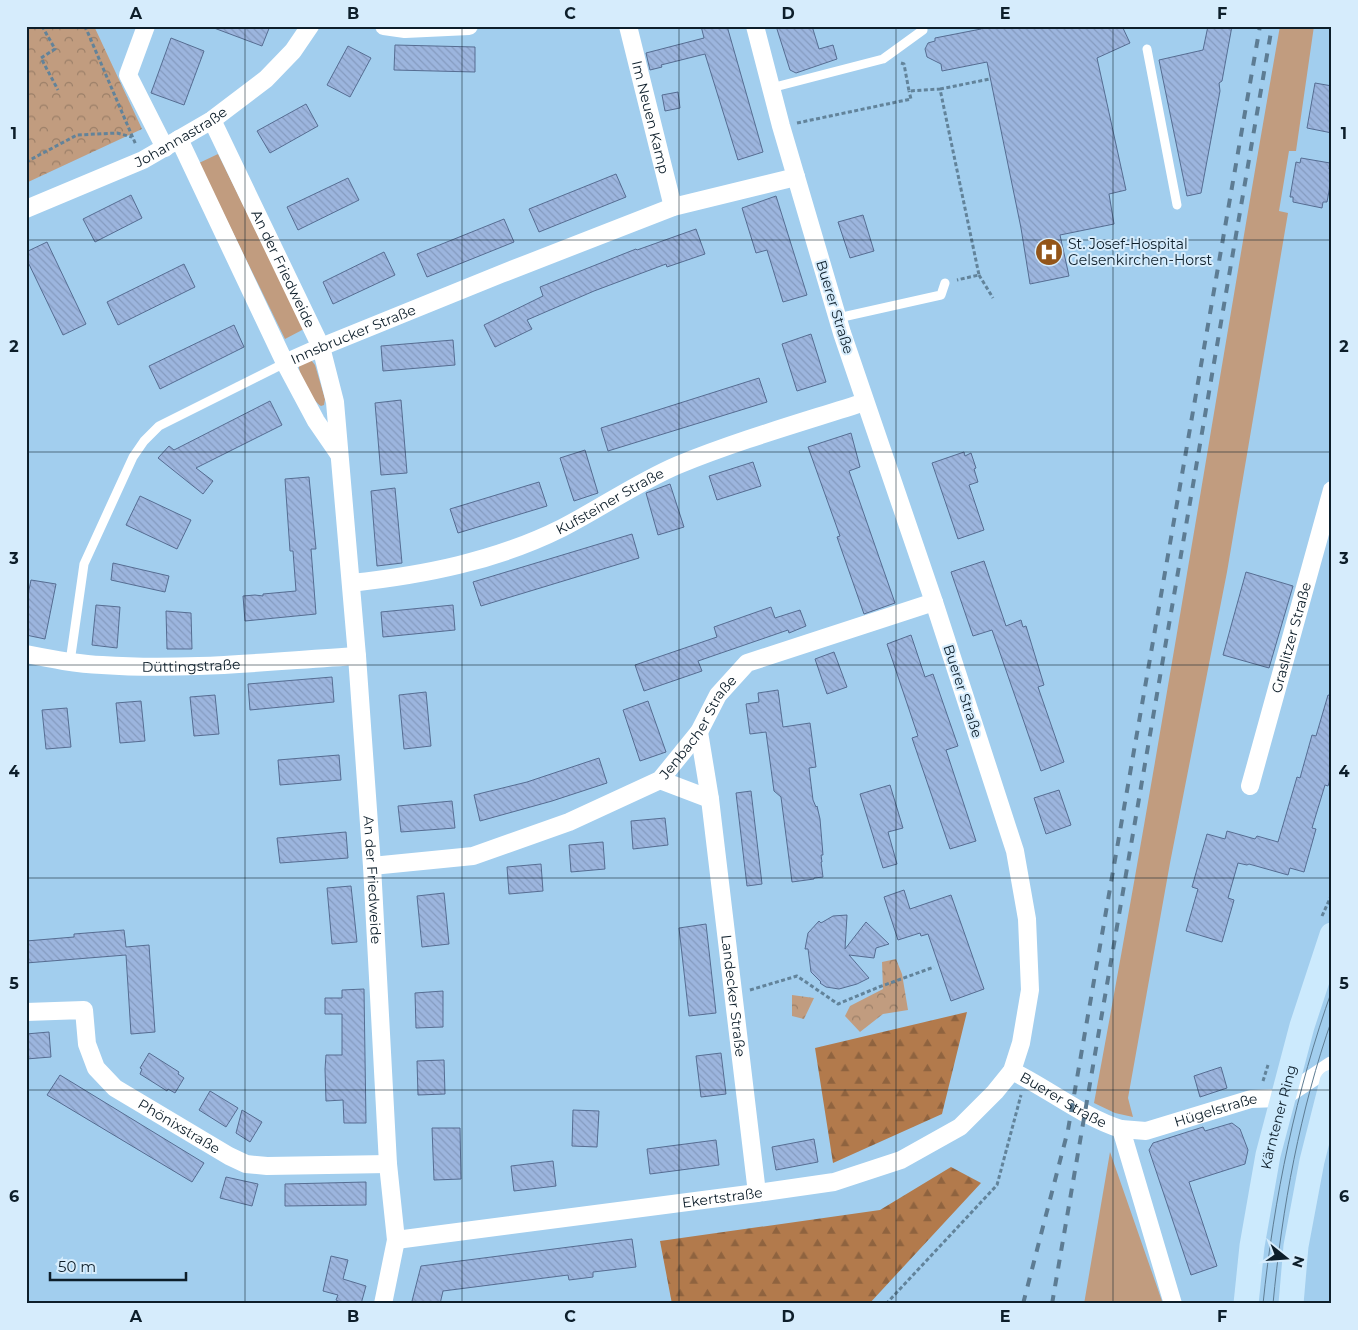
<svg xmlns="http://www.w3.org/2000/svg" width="1358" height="1330" font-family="Montserrat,sans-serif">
<defs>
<pattern id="forest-firs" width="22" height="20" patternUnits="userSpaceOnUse" patternTransform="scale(1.25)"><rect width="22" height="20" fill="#b27a4c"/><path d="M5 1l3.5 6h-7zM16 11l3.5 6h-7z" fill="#8f633f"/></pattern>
<pattern id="park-crowns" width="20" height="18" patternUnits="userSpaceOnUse" patternTransform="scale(1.25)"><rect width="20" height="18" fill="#c19c7f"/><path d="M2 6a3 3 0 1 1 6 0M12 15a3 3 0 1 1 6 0" fill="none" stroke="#9b7f68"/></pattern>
<pattern id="building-back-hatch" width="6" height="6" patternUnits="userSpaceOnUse" patternTransform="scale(1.25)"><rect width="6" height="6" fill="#9cb5de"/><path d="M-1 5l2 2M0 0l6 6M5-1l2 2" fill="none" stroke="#859bbf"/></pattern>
</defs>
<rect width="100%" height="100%" fill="#a2ceee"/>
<path fill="#c19c7f" d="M1280 26H1314L1296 151H1289L1279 211 1288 213 1227 572 1170 863 1128 1098 1133 1117 1115 1113 1094 1103C1161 745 1217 385 1280 26Z
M218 154 304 329 285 339 199 163Z
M311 360 315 365 325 399 324 405 321 406C313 402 297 373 299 364Z
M1110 1152 1163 1304H1084Z"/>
<path fill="url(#forest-firs)" d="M967 1012 942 1114 833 1163 815 1048Z
M951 1167 981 1183 869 1304H672L660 1241 880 1210Z"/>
<path fill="url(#park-crowns)" d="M26 26H94L142 129 26 183Z
M896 959 902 974 908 1010 883 1014 860 1032 845 1016 850 1006 883 989 882 962Z
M792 995 814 998 804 1019 792 1016Z"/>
<path fill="url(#building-back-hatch)" stroke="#566d92" d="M214 26H270L262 46 214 28Z
M701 26H727L763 152 738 160 705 54 661 65 662 67 650 70 646 53 704 38Z
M776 26H812L819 49 833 45 837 59 796 73 790 70Z
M980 26H1122L1130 43 1097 58 1126 190 1109 194 1114 224 1060 235 1069 276 1030 284 1021 228 987 62 942 71 941 64 927 57 925 49 928 43 935 41V38L981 29Z
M1208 26H1232L1222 81 1219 83 1220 91 1201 193 1187 196 1159 60 1203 50Z
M171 38 204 51 184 105 151 93Z
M395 45 475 47V72L394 70Z
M348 46 371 58 350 97 327 85Z
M1315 83 1332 86V133L1307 128Z
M678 92 680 108 665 111 662 95Z
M306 104 318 126 270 153 257 131Z
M1301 158 1330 163 1329 169H1332V175L1327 202H1323L1322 208 1293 202V197H1290L1296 162 1300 163Z
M616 174 626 197 539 232 529 209Z
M348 178 359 200 298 230 287 207Z
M131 195 142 218 95 242 83 219Z
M776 196 807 295 783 302 767 250 756 253 742 208Z
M863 215 874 251 850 258 838 222Z
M504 219 514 242 427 277 417 254Z
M696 229 705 254 667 267 666 264 594 291 527 320 532 329 495 347 484 325 543 296 540 287 636 249 637 250Z
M47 242 86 324 63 335 26 258V252Z
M384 252 395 275 333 304 323 282Z
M184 264 195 287 118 325 107 302Z
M234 325 244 347 160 389 149 366Z
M811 334 826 382 797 391 782 344Z
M453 340 455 365 383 371 381 346Z
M759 378 767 402 608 451 601 428Z
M401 400 407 473 381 475 375 403Z
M270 401 282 425 196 468 213 481 203 494 158 458 169 446 174 450Z
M851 433 860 467 849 471 895 603 864 614 837 537 840 536 808 447Z
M585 450 598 493 574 501 560 458Z
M964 452 965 456 971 453 976 468 974 469 978 482 969 485 984 530 958 539 932 463Z
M753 462 761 486 717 500 709 476Z
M309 477 316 549H311L316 614 245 621 243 596 255 595 263 596V594L296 591 293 551H290L285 479Z
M539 482 547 506 458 533 450 509Z
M670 484 684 527 658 535 646 493Z
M395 488 402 563 377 566 371 491Z
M140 496 191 520 177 549 126 525Z
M632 534 639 558 481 606 473 582Z
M984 561 1006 626 1021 620 1023 627 1026 626 1044 685 1038 687 1064 762 1041 771 992 630 973 636 951 572Z
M113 563 169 576 165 592 111 580Z
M1246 572 1293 586 1269 668 1223 655Z
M31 580 56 584 45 639 26 635V604Z
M96 605 120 607 117 648 92 645Z
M453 605 455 630 383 637 381 612Z
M771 607 775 618 800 610 806 626 789 633 788 630 698 661 702 671 644 691 635 665 717 637 714 627Z
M166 611 191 613 192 649H167Z
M911 635 925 677 933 674 958 746 946 750 976 841 950 849 912 738 918 736 887 644Z
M834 652 847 687 827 694 815 659Z
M332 677 334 702 250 710 248 684Z
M778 690 783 727 810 723 816 767 809 768 813 800 816 807 817 806 820 819 823 855H821L822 862H821L823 877 814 878V879L792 882 781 797 774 791 766 732 750 734 746 704 759 702 758 693Z
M426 692 431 746 404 749 399 695Z
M215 695 219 734 194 736 190 697Z
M1328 695 1332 696V773L1328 786 1325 785 1312 828 1316 829 1304 872 1290 868 1288 875 1249 864 1247 865 1238 863 1228 898 1234 900 1222 942 1186 931 1198 889 1192 887 1207 834 1225 839 1227 831 1255 839 1257 836 1278 842 1297 777 1300 778 1312 735 1316 736Z
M141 701 145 741 120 743 116 703Z
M648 701 666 752 640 761 623 710Z
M67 708 71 747 46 749 42 710Z
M339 755 341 780 280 785 278 760Z
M599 758 607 783 552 801 480 821 474 795 527 782Z
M890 785 903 828 888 832 897 864 883 868 860 794Z
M1059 790 1071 825 1046 834 1034 798Z
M751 791 762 884 747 886 736 793Z
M452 801 455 828 401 832 398 806Z
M665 818 668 845 633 849 631 821Z
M346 832 348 858 280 863 277 838Z
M603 842 605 869 571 872 569 845Z
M541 864 543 891 509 894 507 867Z
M351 886 357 942 332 944 327 888Z
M904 890 910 909 951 895 984 989 951 1001 928 934 921 936 920 933 898 940 884 897Z
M444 893 449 944 422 947 417 896Z
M847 915 845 949 866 922 889 944 876 948 874 958 849 955 869 978 857 984 839 989 826 987 820 983 821 982 811 972 808 949H805L808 933 819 921 821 923 833 916Z
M706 924 716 1013 689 1016 679 928Z
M124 930 126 947 149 945 155 1032 131 1034 126 955 26 963V941L74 937V934Z
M364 989 366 1123H344L343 1100 326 1101 325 1069 326 1055H342V1014H325V998H342V990Z
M443 991V1027L416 1028 415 993Z
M49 1032 51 1057 26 1059V1034Z
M149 1053 179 1072 178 1074 184 1078 175 1093 168 1089 167 1091 140 1074 142 1069 140 1068Z
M721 1053 726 1094 701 1097 696 1056Z
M444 1060 445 1094 418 1095 417 1061Z
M1221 1067 1227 1088 1200 1097 1194 1076Z
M60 1075 204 1163 192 1182 47 1095Z
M210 1091 238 1108 226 1127 199 1110Z
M242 1110 262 1122 250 1142 236 1133Z
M573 1110 599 1111 597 1147 572 1146Z
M1232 1123 1240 1129 1248 1150 1245 1164 1189 1182 1217 1266 1191 1275 1149 1150 1153 1143 1181 1134 1203 1127 1205 1131Z
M432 1128H460L461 1179 434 1180Z
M814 1139 818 1162 776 1170 772 1147Z
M716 1140 719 1165 650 1174 647 1149Z
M553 1161 556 1186 514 1191 511 1166Z
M226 1177 258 1184 252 1206 220 1198Z
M366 1182V1205L285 1206V1184Z
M632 1239 636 1267 593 1272V1277L569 1280 568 1275 443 1291 440 1304H424L412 1301 421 1266Z
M331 1256 348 1260 343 1279 366 1286 361 1304H344L336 1300 338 1295 323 1291Z"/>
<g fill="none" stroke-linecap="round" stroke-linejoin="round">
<path stroke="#62839a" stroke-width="3" stroke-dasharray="4 2.5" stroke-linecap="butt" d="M42 26 55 49 41 58 58 90
M85 26 136 145
M901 63 904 64 909 91 940 89 979 275 957 280
M940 89 990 79
M797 123 911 99 909 91
M26 162 77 135 117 133 132 137
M979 275 993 298
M1322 916 1332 894
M750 990 797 976 838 1004 879 987 934 967
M1263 1081 1268 1065
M886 1304 997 1185 1021 1095"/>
<path stroke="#fff" stroke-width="9" d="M1147 49 1177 205
M771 88 883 59 923 30 922 26
M838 318 941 295 945 283
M70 662 84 564 133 457 144 441 159 426 285 363"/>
<g stroke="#fff" stroke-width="18">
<path d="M146 26 128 75 165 148"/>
<path d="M384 26 405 29 469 26"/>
<path id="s1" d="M628 26 673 207"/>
<path id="s2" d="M212 120 321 347 335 402 357 656 372 866 388 1164 396 1240 383 1304"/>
<path d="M179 139 285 363 316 421 338 453"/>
<path id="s3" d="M26 209 143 160 212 120 266 79 293 51 310 26"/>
<path id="s4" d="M285 363 321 347 501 274 673 207 796 177"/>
<path id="s5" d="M351 583C424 575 496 561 562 528 601 508 638 482 678 465 739 440 803 422 865 402"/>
<path id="s6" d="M26 654C51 659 76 664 102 665 186 671 272 661 357 656"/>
<path id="s7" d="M699 732 710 799 757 1193"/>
<path d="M660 780 710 799"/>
<path id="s8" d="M1250 786 1332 490"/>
<path id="s9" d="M372 866 473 856 569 822 660 780 699 732 718 695 747 663 934 602"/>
<path id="s10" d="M26 1012 84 1010 87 1044 96 1068 115 1088 229 1156 246 1164 267 1166 388 1164"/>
<path id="s11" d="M1012 1071C1049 1089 1083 1117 1121 1129L1173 1304"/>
<path id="s12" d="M1121 1129 1146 1131 1251 1099 1282 1098 1332 1065"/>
<path id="s13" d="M396 1240 757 1193 834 1182 901 1160 960 1127 995 1092 1012 1071 1021 1043 1030 990 1027 919 1015 851 934 602 842 333 781 126 755 26"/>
</g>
<g stroke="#cceafd" stroke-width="25">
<path id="s14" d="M1246 1304 1252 1246 1268 1155 1302 1026 1332 935"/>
<path d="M1291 1304 1296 1246 1312 1161 1332 1082"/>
</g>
<path stroke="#5d7c93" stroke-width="1" d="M1263 1304C1274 1197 1296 1091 1332 990
M1273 1304C1282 1208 1300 1110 1332 1019"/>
<path stroke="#5d7c93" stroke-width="4" stroke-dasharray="9 9" stroke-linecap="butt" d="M1023 1304 1068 1130 1260 26
M1052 1304 1272 26"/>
</g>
<path fill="none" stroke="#0d1e2a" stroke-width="1" stroke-opacity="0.55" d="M245 26V1304M462 26V1304M679 26V1304M896 26V1304M1113 26V1304M26 240H1332M26 452H1332M26 665H1332M26 878H1332M26 1090H1332"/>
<defs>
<g id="hospital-disc" transform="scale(1.4375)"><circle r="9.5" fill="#935519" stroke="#d6ecfc"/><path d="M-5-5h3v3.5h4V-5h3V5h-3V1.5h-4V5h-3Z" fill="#fff"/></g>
</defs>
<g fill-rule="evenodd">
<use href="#hospital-disc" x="1049" y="252"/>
</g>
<g text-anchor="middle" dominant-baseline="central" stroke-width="4" stroke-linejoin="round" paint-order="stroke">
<g font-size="14" fill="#0d1e2a" stroke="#d6ecfc">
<text stroke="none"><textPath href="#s1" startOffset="94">Im Neuen Kamp</textPath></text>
<text stroke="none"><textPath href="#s3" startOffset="171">Johannastraße</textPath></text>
<text stroke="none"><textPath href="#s2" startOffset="165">An der Friedweide</textPath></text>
<text transform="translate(835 307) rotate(73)">Buerer Straße</text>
<text stroke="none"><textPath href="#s4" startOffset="74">Innsbrucker Straße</textPath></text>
<text stroke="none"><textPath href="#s5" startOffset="274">Kufsteiner Straße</textPath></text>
<text stroke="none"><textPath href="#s8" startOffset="154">Graslitzer Straße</textPath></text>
<text stroke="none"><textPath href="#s6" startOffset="166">Düttingstraße</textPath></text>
<text transform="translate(963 691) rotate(72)">Buerer Straße</text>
<text stroke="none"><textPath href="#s9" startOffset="369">Jenbacher Straße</textPath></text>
<text stroke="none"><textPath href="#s2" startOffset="788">An der Friedweide</textPath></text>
<text stroke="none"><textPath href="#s7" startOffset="266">Landecker Straße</textPath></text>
<text stroke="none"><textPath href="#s11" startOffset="59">Buerer Straße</textPath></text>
<text stroke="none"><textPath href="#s12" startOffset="98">Hügelstraße</textPath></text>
<text stroke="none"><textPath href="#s14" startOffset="190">Kärntener Ring</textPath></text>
<text stroke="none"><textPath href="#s10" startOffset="220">Phönixstraße</textPath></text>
<text stroke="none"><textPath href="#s13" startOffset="329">Ekertstraße</textPath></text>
</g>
<g font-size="14" fill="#0d1e2a" stroke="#d6ecfc" text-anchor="start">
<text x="1068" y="244">St. Josef-Hospital<tspan x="1068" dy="16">Gelsenkirchen-Horst</tspan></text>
</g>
</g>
<rect width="1358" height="1330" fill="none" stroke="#d6ecfc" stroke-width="55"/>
<g transform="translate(1286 1258) rotate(107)" stroke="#d6ecfc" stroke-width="4" paint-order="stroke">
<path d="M0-4L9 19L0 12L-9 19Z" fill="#0d1e2a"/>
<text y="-8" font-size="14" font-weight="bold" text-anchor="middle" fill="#0d1e2a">N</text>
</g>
<path d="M50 1272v8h136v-8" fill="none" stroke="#0d1e2a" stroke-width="2.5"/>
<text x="58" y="1272" font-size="15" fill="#0d1e2a" stroke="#d6ecfc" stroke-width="4" paint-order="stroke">50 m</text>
<rect x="28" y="28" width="1302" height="1274" fill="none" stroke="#0d1e2a" stroke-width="2"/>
<g font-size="16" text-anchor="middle" font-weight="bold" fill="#0d1e2a">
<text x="136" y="19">A</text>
<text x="353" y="19">B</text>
<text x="570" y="19">C</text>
<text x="788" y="19">D</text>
<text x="1005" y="19">E</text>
<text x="1222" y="19">F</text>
<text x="14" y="139">1</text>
<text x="1344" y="139">1</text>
<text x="14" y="352">2</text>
<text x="1344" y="352">2</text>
<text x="14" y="564">3</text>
<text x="1344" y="564">3</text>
<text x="14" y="777">4</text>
<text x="1344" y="777">4</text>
<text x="14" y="989">5</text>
<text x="1344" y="989">5</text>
<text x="14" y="1202">6</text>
<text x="1344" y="1202">6</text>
<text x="136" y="1322">A</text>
<text x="353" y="1322">B</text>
<text x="570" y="1322">C</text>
<text x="788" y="1322">D</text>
<text x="1005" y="1322">E</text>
<text x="1222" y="1322">F</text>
</g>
</svg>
